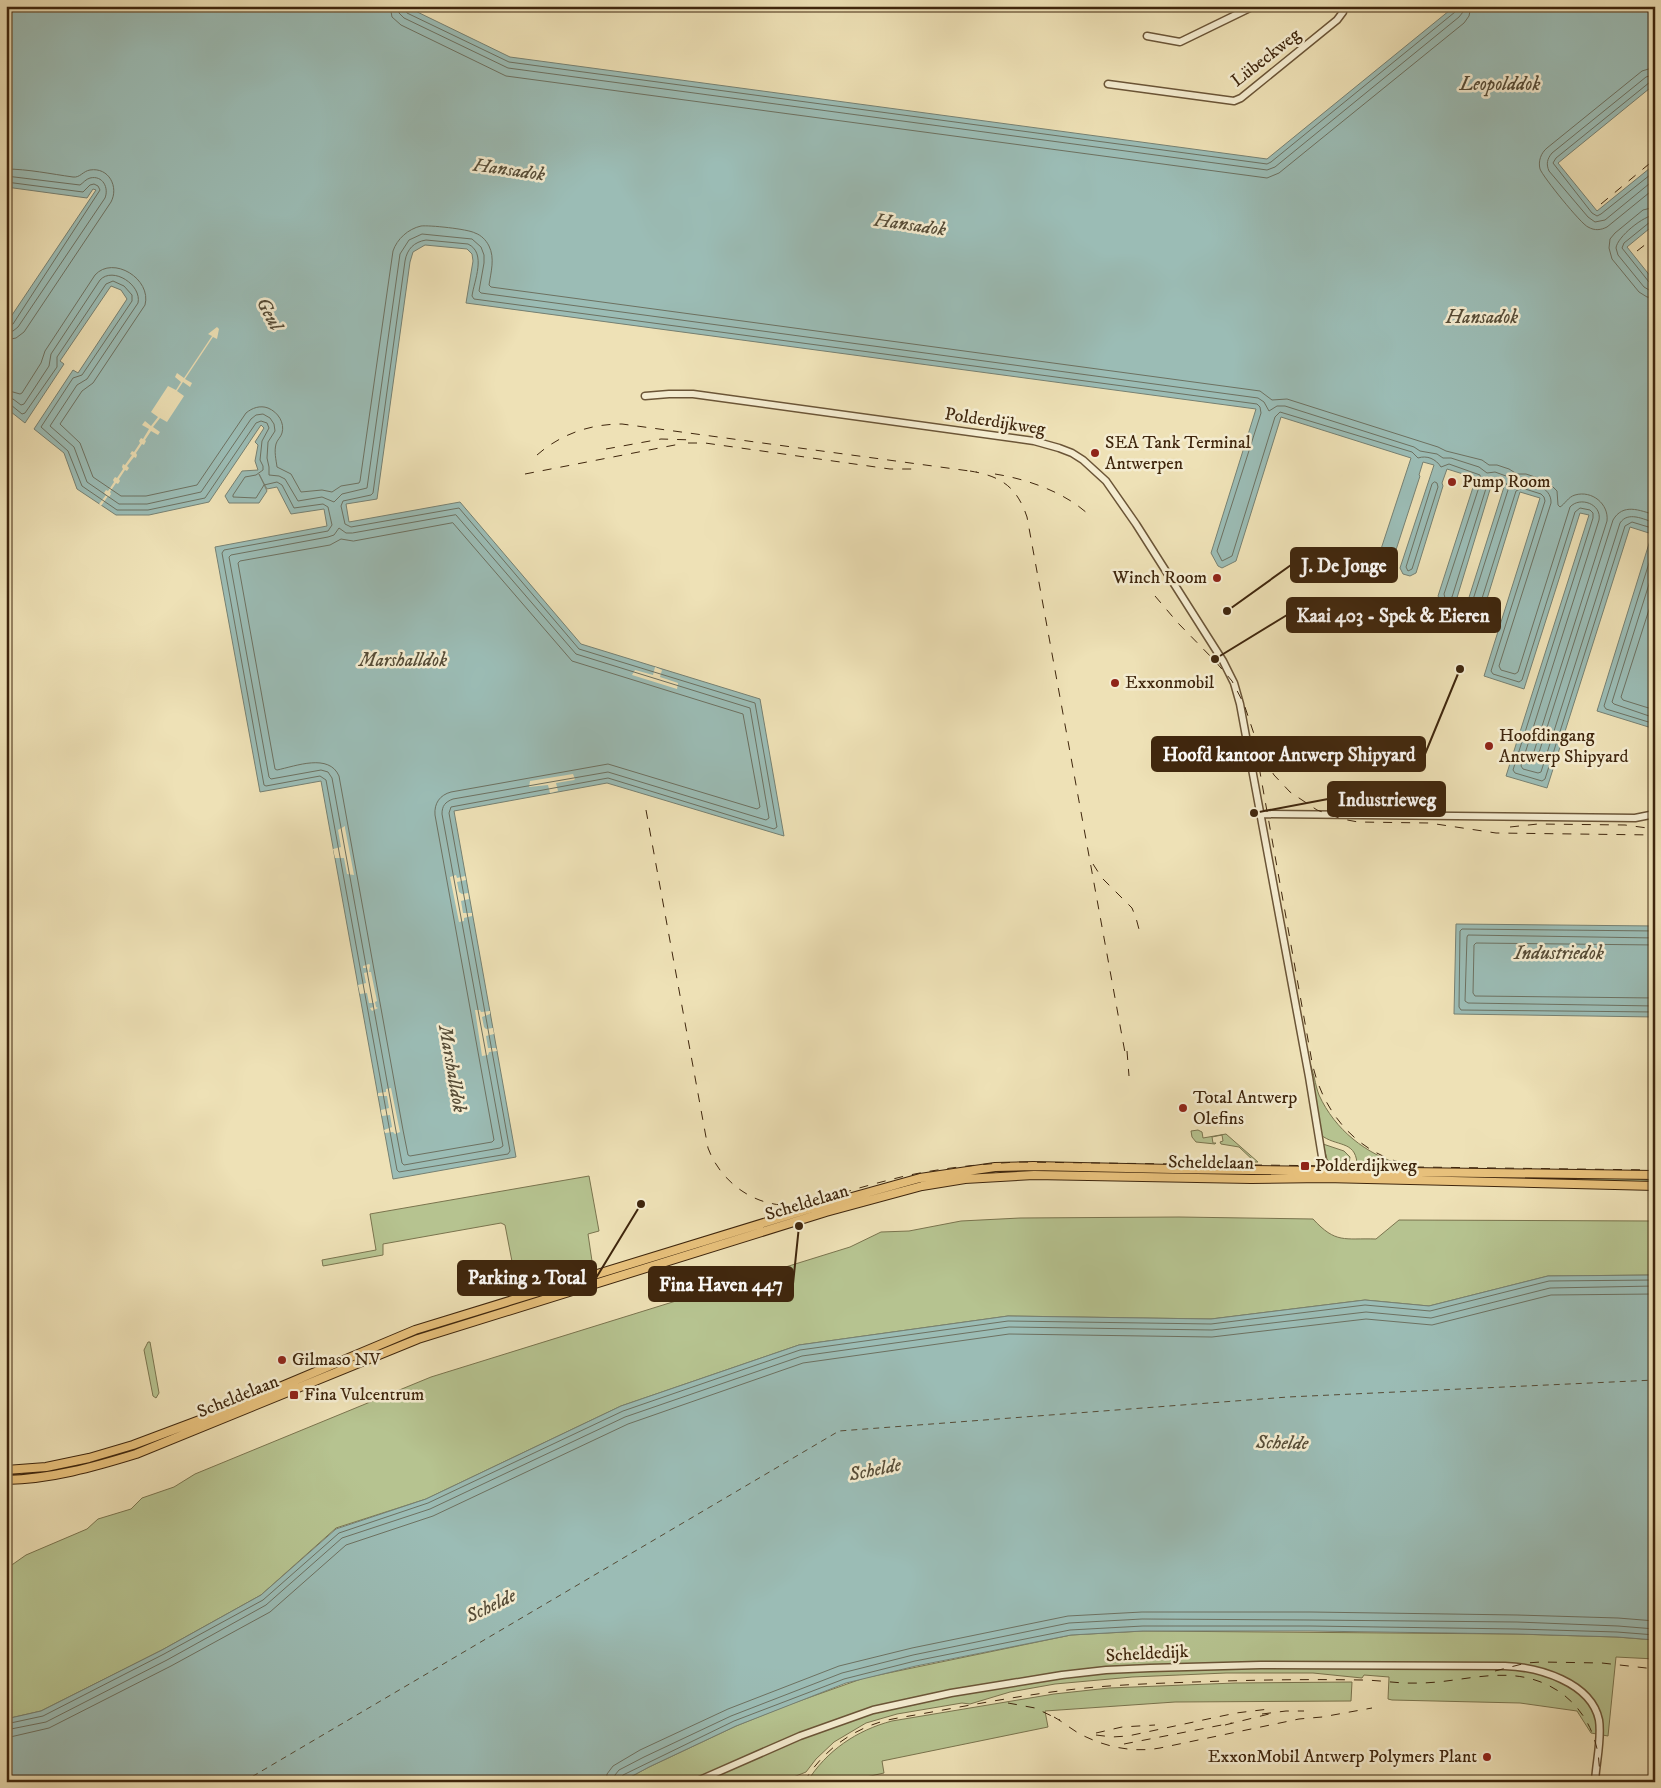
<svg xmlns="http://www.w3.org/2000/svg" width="1661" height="1788" font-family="'IM FELL DW Pica',serif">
<rect width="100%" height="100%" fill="#eee1b6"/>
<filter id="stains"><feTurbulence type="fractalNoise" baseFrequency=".004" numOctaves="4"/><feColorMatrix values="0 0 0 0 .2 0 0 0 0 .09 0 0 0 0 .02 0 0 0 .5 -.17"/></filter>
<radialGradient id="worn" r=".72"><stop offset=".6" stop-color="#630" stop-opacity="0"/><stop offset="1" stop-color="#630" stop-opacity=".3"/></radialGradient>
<path fill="#b6c390" stroke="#7a744e" d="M1309 1062C1314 1071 1315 1085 1319 1095 1335 1130 1366 1154 1402 1165L1357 1163C1355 1140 1336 1147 1321 1135Z
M1198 1130 1202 1132 1203 1138 1226 1134 1258 1162H1255L1239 1147 1221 1144 1220 1142 1223 1141 1222 1135 1212 1137 1213 1143H1216L1215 1144 1196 1142 1192 1137 1191 1131Z
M1323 1144 1344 1151 1350 1157 1349 1164H1334V1167L1327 1159Z
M1336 1174 1655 1178V1180L1635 1182 1337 1177Z
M589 1176 599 1231 588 1234 592 1261 515 1277 505 1225 501 1223 383 1244V1255L323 1266 322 1260 376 1250 370 1214Z
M1179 1217 1313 1219C1336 1244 1344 1238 1376 1239L1399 1220 1655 1221V1275L1548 1276 1429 1306 1365 1300 1211 1319 1008 1316 799 1345 621 1406 426 1499 336 1528 261 1595 162 1650 41 1711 6 1719V1569L26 1555 87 1529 98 1519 131 1509 142 1498 174 1487 195 1474 431 1377 850 1247 881 1232 909 1231 961 1221 1020 1218Z
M148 1342H150L159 1393 156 1398 153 1396 144 1350Z
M1143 1631 1516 1634 1617 1637 1655 1640V1659L1616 1657 1608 1736 1591 1733 1577 1711 1520 1703 1392 1700 1388 1699 1389 1677 1364 1675 1362 1678 1313 1673H1226L1132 1677 1055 1684 1010 1692 970 1704 962 1703 897 1714 866 1723 834 1742 816 1759 806 1772 781 1782H621L649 1767 736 1726 788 1705 864 1678 1071 1635Z
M1352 1682 1351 1701 1175 1702 1045 1711 1048 1727 882 1761 884 1773 866 1777 867 1782H807C826 1751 857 1730 892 1721L1054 1694 1109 1688 1235 1683Z"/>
<path fill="#9bbcb5" stroke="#768072" d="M6 6H405L510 57 1267 159 1455 6H1655V84L1558 163 1597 211 1655 164V224L1627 247 1655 282V729L1597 711 1652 534 1630 527 1547 788 1506 776 1589 515 1580 513 1524 689 1484 676 1540 498 1520 492 1482 615 1471 621 1465 610 1504 487 1492 483 1456 601 1449 605 1442 603 1438 596 1476 478 1447 469 1442 483 1443 486 1416 573 1410 576 1403 574 1400 568 1434 465 1423 462 1419 475 1420 476 1395 553 1390 556 1384 554 1381 549 1411 458 1281 417 1236 561 1222 568 1218 566 1211 553 1256 409 466 303 473 261 472 254 467 249 425 245 413 252 410 262 377 499 346 504 349 522 460 502 581 644 760 699 784 836 607 783 454 811 516 1157 393 1179 321 781 260 792 215 547 327 526 324 509 291 514 277 487 267 489 259 474 267 491 259 503H229L225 496 242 471 258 470 255 461 258 445 255 442 264 428 261 425 209 502 149 515H116L77 489 64 453 34 429 73 370 78 373 127 299 121 290 111 286 60 361 64 364 25 423 6 408V324L96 190 93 189 87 198 6 187Z
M1456 924 1655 926V1017L1454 1014Z
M1655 1275V1640L1617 1637 1516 1634 1310 1631H1143L1071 1635 916 1666 846 1683 736 1726 649 1767 621 1782H6V1719L41 1711 162 1650 261 1595 336 1529 426 1499 621 1406 799 1345 1008 1316 1211 1319 1365 1300 1429 1306 1548 1276Z"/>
<path fill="#eee1b6" d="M217 327 219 329 217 339 213 337 185 379 192 383 190 387 183 382 177 391 184 396 167 422 160 418 153 427 160 432 158 435 151 431 145 440 146 441 144 445 142 444 136 453 137 455 136 458 134 457 127 466 129 468 127 471 125 470 119 479 120 481 118 484 116 483 110 492 111 494 109 497 108 496 101 506 99 504 106 495 104 493 106 490 108 491 114 482 113 480 115 477 117 478 123 469 122 467 123 464 125 465 132 455 130 454 132 451 134 452 140 443 139 441 141 438 143 439 149 429 142 425 145 421 151 426 158 417 151 412 168 386 176 390 181 382 175 377 177 373 184 378 212 336 208 334Z
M655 667 662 670 660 677 678 683 677 689 632 675 635 670 653 675Z
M573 774 575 779 574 780 556 783 558 791 550 793 548 785 529 787 530 781Z
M345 826V828L354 875 347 874 344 858H335L333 849 341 847 338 830Z
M456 875 457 878 465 876 466 880 457 882 459 892 462 894 468 893 469 899 461 901 463 913H472V916L464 918V921L459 922 450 877Z
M369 964 370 965 369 972H371L377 1001 375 1002 376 1007 378 1008 372 1011 370 1008 374 1007V1003H369L367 993 360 994 358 985 366 983 364 973 368 972 367 968H363V966Z
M475 1010H480L481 1012 490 1011V1014L482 1017 484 1027 486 1029 493 1028 494 1034 486 1036 488 1048H496L497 1051 489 1052 488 1055 482 1056Z
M391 1088 400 1132 395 1134 393 1132 385 1133 384 1130 392 1127 390 1115 382 1116 381 1110 389 1108 387 1096H378V1093L386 1092V1089Z"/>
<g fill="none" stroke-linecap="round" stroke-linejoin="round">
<path stroke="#6d7161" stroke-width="1" d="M390 6 392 17 401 25 506 76 1267 178 1279 173 1464 23 1469 16 1471 6
M398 6 399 13 404 18 508 68 1267 170 1275 167 1459 17 1463 12 1464 6
M404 6 407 13 509 62 1267 164 1271 162 1455 12 1457 6
M1655 67 1642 71 1547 148C1541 153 1538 161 1540 169 1543 177 1581 224 1588 227 1595 231 1601 230 1607 227L1655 188
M1655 74 1646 77 1552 153C1547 159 1546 164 1549 171L1588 217 1595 222 1605 220 1655 179
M1655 81 1650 82 1556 158 1553 163 1592 213 1597 216 1601 214 1655 171
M6 169C28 169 51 174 73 177 80 178 83 171 90 170 109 167 119 187 111 202L24 332 16 338 6 340
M6 176 80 185C83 183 86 179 90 178 103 175 109 188 105 198L18 327 13 331 6 332
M6 182 83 192 90 185 94 184 98 186 100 190 13 324 6 326
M1655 207 1643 210 1615 233 1610 239 1609 248 1612 259 1639 292 1647 297 1655 298
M1655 215C1644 215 1617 237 1616 248L1618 255 1644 287 1649 290 1655 291
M1655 221 1650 222 1624 243 1622 248 1649 282 1655 284
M6 390 20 394 22 393 41 363 45 351 95 275C113 255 152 279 145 305L93 383 82 391 60 424 80 443 93 477 121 496H146L197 485 246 413C252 408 260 405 268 408 278 412 285 423 282 433 281 437 277 440 276 444 274 452 276 459 277 467L291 474 301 492 322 490 332 492 341 486 359 483 360 481 393 251C397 239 408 229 421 226 429 225 468 229 475 233 481 235 486 240 489 246 495 258 491 272 489 285L491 287 1260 391 1272 400 1287 399 1438 447 1446 451 1482 460 1489 465H1497L1509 469 1517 474H1526L1547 481 1557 491 1558 505 1560 507C1565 504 1568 497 1575 495 1592 490 1609 504 1607 521L1531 761 1533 764 1536 762 1613 520C1623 503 1639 510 1655 515
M6 398 13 399 21 405 24 404 49 366 51 354 100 280C113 266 142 285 138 303L87 379 77 385 50 426 74 447 87 482 119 504H147L201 492 251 419 256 415 263 414 270 418 274 424 275 431 268 442 267 458 269 467V475L279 476 285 479 298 501 322 497 334 502 342 494 367 488 400 254 409 240 422 234 472 239 481 247 484 255V263L479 291 481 293 1258 398 1264 402 1269 411 1277 406H1285L1414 447 1420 451 1437 454 1443 458H1451L1479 467 1487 473 1495 472 1506 476 1514 483C1528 480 1552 486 1551 503L1499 666 1501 670 1515 674 1518 672 1570 507C1580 496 1602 504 1599 520L1521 766 1523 769 1538 773 1541 772 1620 523C1628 511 1643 519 1655 523
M6 404 11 405 22 414 25 413 57 367V357L106 284 113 281 124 286 132 295V301L82 375 73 378 41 427 68 451 82 486 117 510H148L205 498 256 423 261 421 267 423 269 428 262 441 260 460 263 466V470L256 475 245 477 233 495V497L256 498 264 485 277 482 282 485 294 508 323 504 328 507 332 525 328 531 224 550 222 553 264 785 266 786 320 776 326 780 390 1132 397 1170 399 1172 508 1154 510 1151 449 813 451 807 608 778 774 829 777 827 755 703 579 649 459 508 351 527 345 524 341 506 343 501 371 495 373 493 405 261C407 249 414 242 426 240L468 244C487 253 474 281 472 296L474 299 1257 404 1260 407 1261 413 1217 551 1222 561 1232 556 1275 417 1280 412 1412 452 1418 458C1427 455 1436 459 1441 467L1449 464 1480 475 1481 481 1444 594 1445 598 1448 599 1452 597 1488 482 1494 479 1506 483 1508 490 1470 609 1473 613 1478 611 1516 491 1522 488 1541 494 1544 497 1545 501 1491 671 1493 674 1519 682 1522 680 1575 512 1580 508 1590 510 1593 513V518L1513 770 1515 773 1542 781 1545 779 1625 526 1632 522 1655 529
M1435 482 1437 483 1438 487 1412 569 1408 571 1406 567 1432 484Z
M456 515 576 654 750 708 769 818 766 820 608 772 453 799C445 802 442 806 442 814L503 1146 500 1148 404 1165 402 1163 396 1131 332 778 328 772 321 770 271 779 269 777 229 557 231 555 328 537 334 535 339 528 346 533H352Z
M453 523 572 661 743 714 760 807 757 809 608 764 451 792C440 795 434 803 435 815L494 1140 492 1142 410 1156 408 1155 403 1130 339 776C329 753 296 766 277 770L275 769 238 563 240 561 330 545 341 539 353 541Z
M1655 544 1604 706 1606 709 1655 724
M1655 565 1612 702 1614 704 1655 718
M1655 591 1621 697 1623 700 1655 710
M1655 931 1462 929 1460 931 1459 1007 1461 1010 1655 1012
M1655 938 1468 935 1467 937 1465 1001 1468 1003 1655 1006
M1655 945 1476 943 1474 945 1473 993 1475 996 1655 998
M6 1724 43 1716 164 1654 263 1600 339 1533 428 1503 623 1411 800 1350 1008 1321 1211 1324 1365 1305 1430 1311 1549 1281 1655 1280
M6 1730 46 1722 167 1660 266 1605 342 1538 430 1509 625 1417 802 1356 1009 1327 1212 1330 1366 1312 1431 1318 1550 1288 1655 1286
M6 1738 49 1728 171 1666 270 1612 346 1545 433 1516 628 1424 803 1363 1009 1334 1212 1337 1366 1319 1432 1325 1551 1295 1655 1294
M606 1782 607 1774 613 1766 640 1750 728 1709 839 1666 912 1648 1068 1616 1142 1612H1311L1517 1615 1618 1618 1655 1621
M614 1782 615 1775 619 1770 644 1757 731 1716 842 1673 913 1655 1069 1623 1142 1619 1310 1620 1517 1622 1618 1626 1655 1629
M620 1782 623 1775 734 1721 844 1679 915 1661 1070 1630 1143 1626H1310L1517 1629 1617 1632 1655 1635"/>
<path stroke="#564c37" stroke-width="1" stroke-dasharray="6 5" stroke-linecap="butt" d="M243 1782 839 1431 1288 1397 1655 1380"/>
<g stroke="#6b5537" stroke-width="9">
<path id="minor" d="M1147 36 1180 42 1254 6
M1108 84 1234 101 1241 98 1337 20 1343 12 1344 6
M645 396 669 394H693L1034 441 1059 448 1072 453 1083 460 1106 481 1136 524 1223 661 1234 683 1240 704 1309 1077 1325 1175
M1260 814 1635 818 1655 814
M695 1782 800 1736 873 1710 951 1693 1062 1675 1106 1670 1150 1668 1260 1665 1505 1666C1538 1667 1591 1682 1599 1720 1602 1739 1596 1762 1595 1782"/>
</g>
<g stroke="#3f260d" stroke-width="10">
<path id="major" d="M6 1470 46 1467 89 1458 133 1445 213 1415 415 1330 809 1209 920 1178 995 1167 1033 1166 1174 1169 1655 1175
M6 1480C51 1479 94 1467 136 1454L418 1339 826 1212 922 1186 965 1179 1034 1175 1251 1179 1325 1178 1655 1186"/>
</g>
<use href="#minor" stroke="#f4ecd0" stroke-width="6"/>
<use href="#major" stroke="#e7c07b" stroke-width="8"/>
<path stroke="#3f260d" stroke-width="1" stroke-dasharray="9 9" stroke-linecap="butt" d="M1601 204 1655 159
M1637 251 1655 237
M688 443H705L890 469H915
M606 449 661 439 694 440
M537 455C561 434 590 424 622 424L977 472
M970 471C1001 476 1017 487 1027 517L1126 1058
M525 474 680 444
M995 474C1027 479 1064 492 1088 514
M1155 596 1178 623 1215 661 1232 681 1244 704 1260 752 1274 775 1290 792 1317 810 1342 819 1358 822 1429 823 1496 833 1655 835
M1256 750 1312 1062C1322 1110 1354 1150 1402 1163
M646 810 708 1148C721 1183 756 1208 794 1205 812 1204 829 1197 846 1192 865 1186 885 1181 905 1176 942 1168 980 1164 1018 1162L1655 1170
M1510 827 1538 824 1625 825 1655 829
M1093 864 1102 878 1132 908 1136 918 1140 933
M1127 1051 1129 1076
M1495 1671 1526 1663 1541 1662 1602 1663 1655 1669
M1008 1703 1035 1708 1060 1720
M1262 1714 1286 1711H1304
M1054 1717C1063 1722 1071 1729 1080 1734 1105 1747 1133 1753 1160 1748L1299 1719 1322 1717 1372 1708
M1225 1725 1269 1714
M1096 1733 1122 1727 1155 1725
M1096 1735 1112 1737 1128 1736 1236 1713 1269 1709
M1124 1744 1232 1723
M804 1782C824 1748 859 1724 898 1718 968 1706 1038 1691 1109 1686 1137 1684 1166 1683 1194 1682 1250 1680 1305 1679 1361 1680 1380 1680 1399 1684 1419 1683 1458 1683 1499 1667 1538 1681 1581 1696 1603 1738 1599 1782"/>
</g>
<g fill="#8f2418" stroke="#f4ecd0" stroke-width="2">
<circle cx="1095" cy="453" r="5"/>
<circle cx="1452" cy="482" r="5"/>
<circle cx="1217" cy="578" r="5"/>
<circle cx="1115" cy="683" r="5"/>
<circle cx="1489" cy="746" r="5"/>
<circle cx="1183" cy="1108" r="5"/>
<rect x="1300" y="1161" width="10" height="10" rx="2.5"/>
<circle cx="282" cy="1360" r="5"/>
<rect x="289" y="1390" width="10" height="10" rx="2.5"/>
<circle cx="1487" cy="1757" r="5"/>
</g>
<g text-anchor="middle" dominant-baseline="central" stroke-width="5" stroke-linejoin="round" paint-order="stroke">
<g font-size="18" fill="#3f260d" stroke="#f4ecd0">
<text transform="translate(1266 58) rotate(-38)">Lübeckweg</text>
<text transform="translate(995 422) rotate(9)">Polderdijkweg</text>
<text transform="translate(1211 1163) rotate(1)">Scheldelaan</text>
<text transform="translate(807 1203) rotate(-17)">Scheldelaan</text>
<text transform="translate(238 1397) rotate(-22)">Scheldelaan</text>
<text transform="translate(1147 1654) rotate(-3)">Scheldedijk</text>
</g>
<g font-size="18" fill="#3f260d" stroke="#f4ecd0" text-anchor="start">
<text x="1105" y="443">SEA Tank Terminal<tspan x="1105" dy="21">Antwerpen</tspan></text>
<text x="1462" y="482">Pump Room</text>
<text x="1207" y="578" text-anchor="end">Winch Room</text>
<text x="1125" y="683">Exxonmobil</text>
<text x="1499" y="736">Hoofdingang<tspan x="1499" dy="21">Antwerp Shipyard</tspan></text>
<text x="1193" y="1098">Total Antwerp<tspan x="1193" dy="21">Olefins</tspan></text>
<text x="1315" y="1166">Polderdijkweg</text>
<text x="292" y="1360">Gilmaso NV</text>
<text x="304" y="1395">Fina Vulcentrum</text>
<text x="1477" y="1757" text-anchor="end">ExxonMobil Antwerp Polymers Plant</text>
</g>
<g font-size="19" font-style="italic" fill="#564c37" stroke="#f4ecd0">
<text x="1500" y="84">Leopolddok</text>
<text transform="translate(509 170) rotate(8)">Hansadok</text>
<text transform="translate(910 225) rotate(8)">Hansadok</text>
<text transform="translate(269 314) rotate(61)">Geul</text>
<text x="1482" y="317">Hansadok</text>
<text x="403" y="660">Marshalldok</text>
<text x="1559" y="953">Industriedok</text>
<text transform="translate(452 1069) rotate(80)">Marshalldok</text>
<text transform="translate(1282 1443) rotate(1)">Schelde</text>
<text transform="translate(875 1470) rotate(-12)">Schelde</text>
<text transform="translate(491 1606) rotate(-26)">Schelde</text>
</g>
</g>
<path fill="none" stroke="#3f260d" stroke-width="2" d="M1227 611L1291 565M1215 659L1287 615M1460 669L1425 754M1254 813L1328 799M641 1204L596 1278M799 1226L793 1284"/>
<g fill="#3f260d" stroke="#f4ecd0" stroke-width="2">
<circle cx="1227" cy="611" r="5"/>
<circle cx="1215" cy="659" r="5"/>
<circle cx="1460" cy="669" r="5"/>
<circle cx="1254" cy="813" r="5"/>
<circle cx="641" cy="1204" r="5"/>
<circle cx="799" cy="1226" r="5"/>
</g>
<g fill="#3f260d" stroke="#3f260d" stroke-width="2">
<rect x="1291" y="548" width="106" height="34" rx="5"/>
<rect x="1287" y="598" width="213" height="34" rx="5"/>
<rect x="1152" y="737" width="273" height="34" rx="5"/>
<rect x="1328" y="782" width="117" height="34" rx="5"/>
<rect x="458" y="1261" width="138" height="34" rx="5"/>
<rect x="649" y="1267" width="144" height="34" rx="5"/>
</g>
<g font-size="19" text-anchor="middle" font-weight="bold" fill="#fff">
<text x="1344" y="572">J. De Jonge</text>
<text x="1393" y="622">Kaai 403 - Spek &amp; Eieren</text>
<text x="1289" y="761">Hoofd kantoor Antwerp Shipyard</text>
<text x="1387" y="806">Industrieweg</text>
<text x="527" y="1284">Parking 2 Total</text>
<text x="721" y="1291">Fina Haven 447</text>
</g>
<rect width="1661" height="1788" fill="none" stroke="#eee1b6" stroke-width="25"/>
<rect x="8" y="8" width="1646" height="1773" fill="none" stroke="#3f260d" stroke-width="2.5"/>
<rect x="12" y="12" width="1636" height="1763" fill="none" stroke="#3f260d"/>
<rect width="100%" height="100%" filter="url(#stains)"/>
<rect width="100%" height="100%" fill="url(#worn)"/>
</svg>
